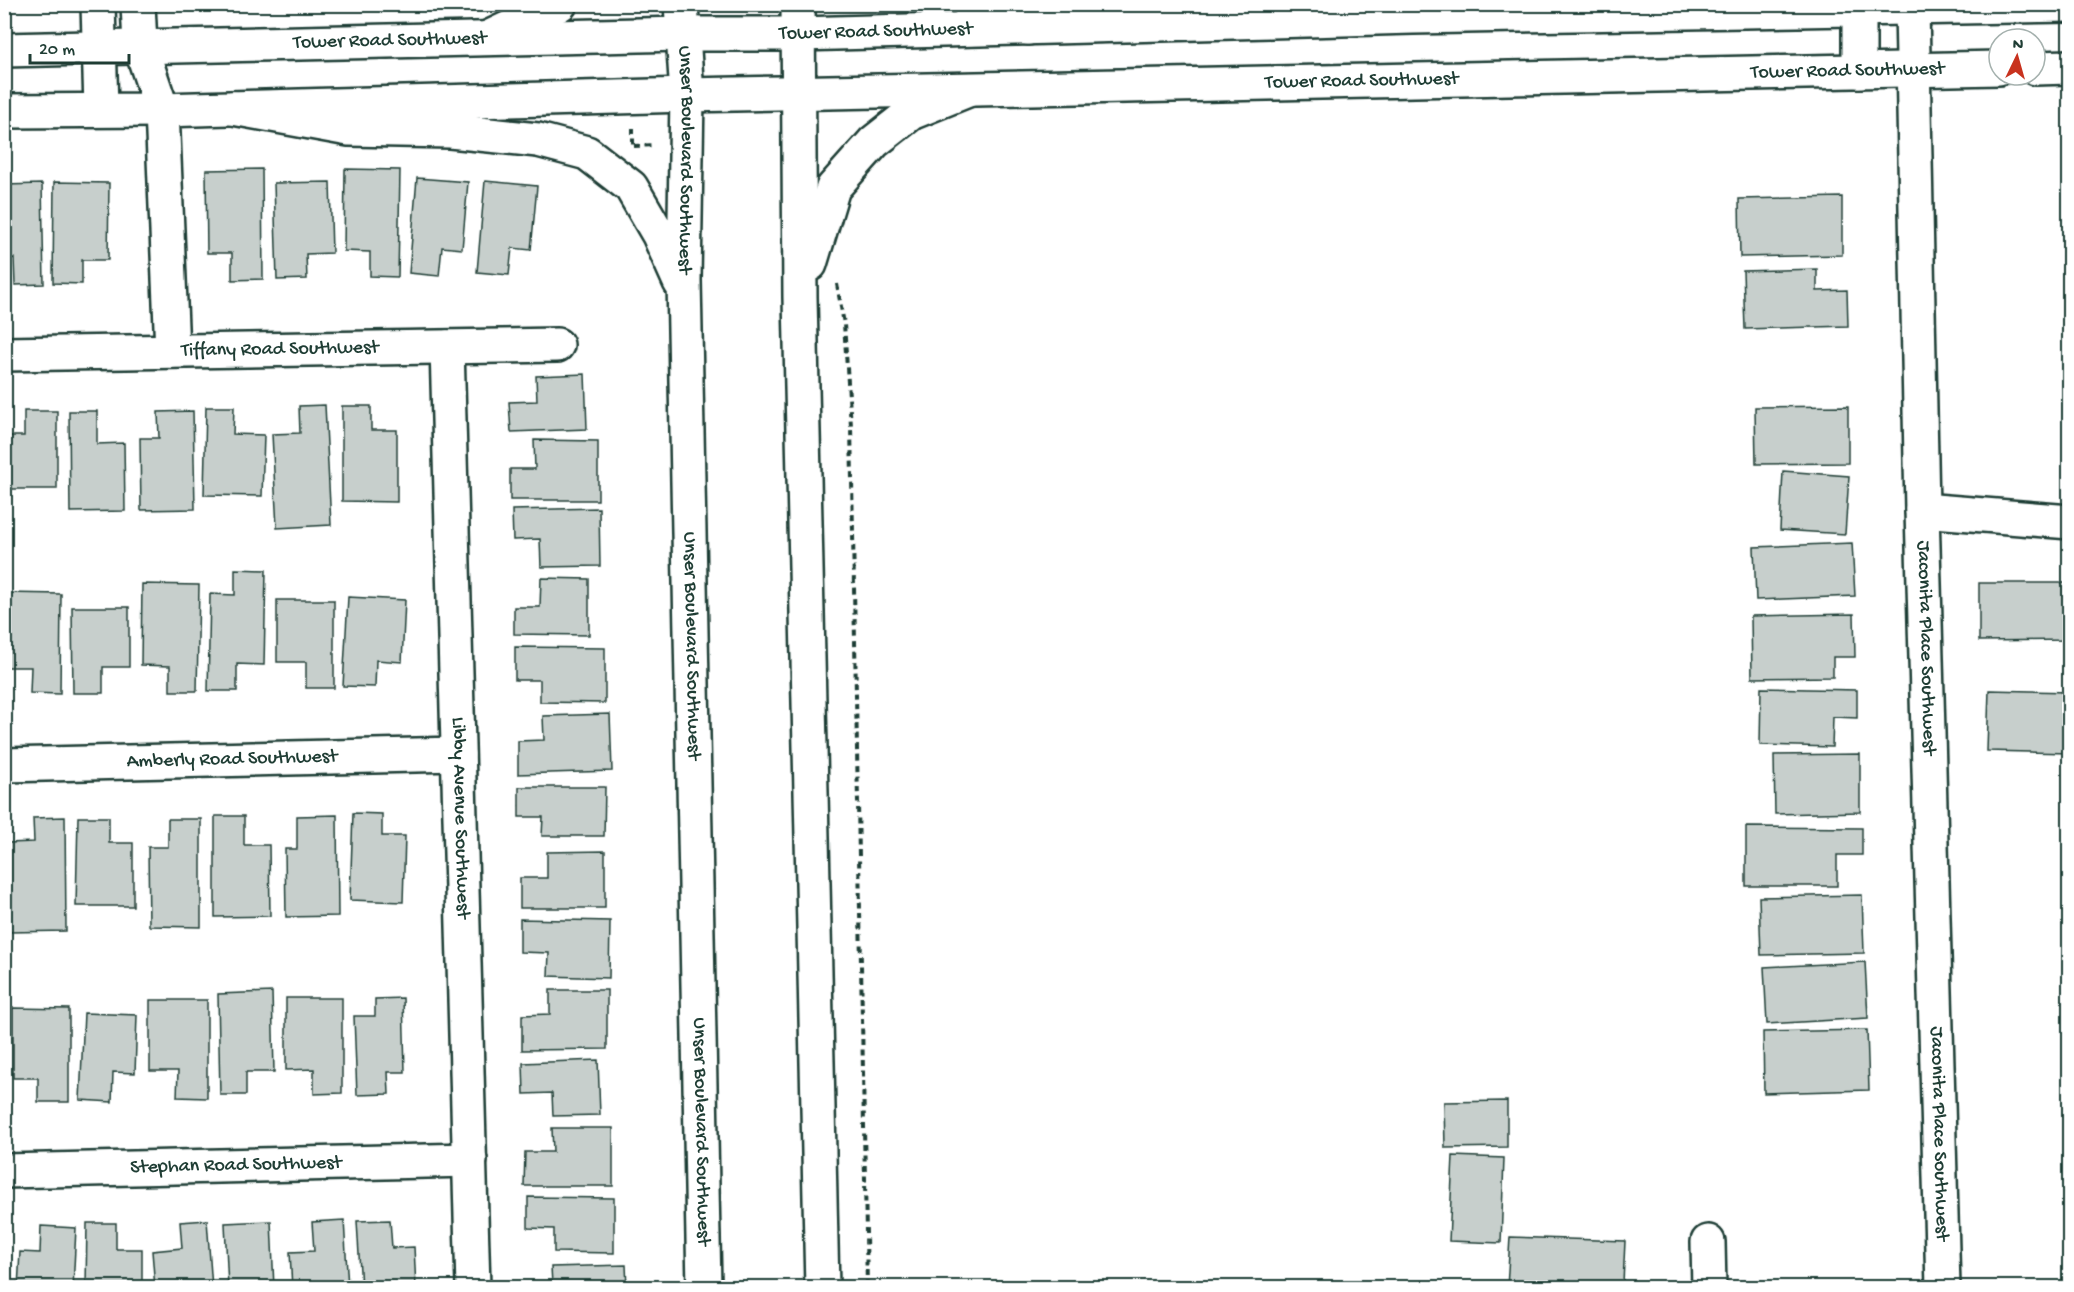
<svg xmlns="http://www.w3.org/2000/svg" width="2074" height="1292" font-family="'Gochi Hand',sans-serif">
<rect width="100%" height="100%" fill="#fff"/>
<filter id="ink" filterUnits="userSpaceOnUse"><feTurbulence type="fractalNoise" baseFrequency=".0167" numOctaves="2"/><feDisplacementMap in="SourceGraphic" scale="12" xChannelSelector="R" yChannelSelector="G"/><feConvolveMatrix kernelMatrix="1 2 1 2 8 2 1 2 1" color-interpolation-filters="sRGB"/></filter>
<g filter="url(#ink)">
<path fill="#c7cfcc" stroke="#1f3d34" stroke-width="1.5" d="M262 169 263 279 232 280V253H207L206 170Z
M345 169 400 170 398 277 370 276V252L344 251Z
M417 178 468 182 462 249 442 247 439 276 409 273Z
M485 181 537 186 531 250 512 248 509 275 477 272Z
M54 182 109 183 108 260H82V284L53 283Z
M330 182 332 253 306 254 307 279 277 280 274 183Z
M42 184 44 284 15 285 14 258 4 259V185Z
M1842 197V255L1740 257 1739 199Z
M1817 269V291L1847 290 1848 326 1745 329 1743 271Z
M585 374 587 429 511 432 509 402 537 401 536 376Z
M325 405 331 525 277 528 272 434 300 433 299 406Z
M342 406H371V430H397V502L342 501Z
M1848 406V463L1756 464 1755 407Z
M206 407H234L233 434 264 435 262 496 204 495Z
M24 411H57V489H4V436H24Z
M69 411H97V444L124 443 125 511 70 512Z
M193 411 195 509 141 510 140 438H159L158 412Z
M534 440 598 441V500H510V469H535Z
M1783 471 1849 476 1845 534 1780 530Z
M599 508 600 566 541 567 540 539 513 540 512 510Z
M1852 543 1855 596 1756 600 1754 547Z
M235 569 266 570 264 665 237 664V691H208L210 594 235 595Z
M541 578 589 579V635L514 634V607H540Z
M1979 583H2070V640L1979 641Z
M142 584 199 585 197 691H170V666L141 665Z
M5 593 61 594 60 694 30 693 31 667H4Z
M348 597 405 600 402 662 376 660 375 687 343 686Z
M277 600H334V688H306V662H277Z
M72 607H129V667H103V693H73Z
M1854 614 1855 657H1833V677L1752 678 1751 616Z
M515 647 605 648V703L540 702V680H515Z
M1761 688 1857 690V718L1833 717 1832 747 1760 745Z
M1989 690 2070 692V753L1987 751Z
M610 714 612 771 518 774V741L544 740 543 716Z
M1860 754V812L1775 814 1774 755Z
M519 787H605L604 836H542L543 817H519Z
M353 813 382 814V836H405L403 902 350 900Z
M337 815 338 916 286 917 285 849H297V816Z
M215 816H244V845H269L270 916 215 917Z
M65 817 66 931 9 932 8 843 34 842 33 818Z
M78 817H109V843H133V906H76Z
M168 819H201V927L149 926 148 847H168Z
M1746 827 1862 828V855H1837V886H1746Z
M605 851V908H520V878H547V852Z
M1862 895 1864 953 1761 955 1759 897Z
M520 919 610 921 609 978 548 976 549 953 520 952Z
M1865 962 1868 1018 1767 1024 1764 967Z
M550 990H607V1049L522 1050V1015L550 1014Z
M272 992 274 1072H246V1095H220L218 994Z
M286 998H342V1093L314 1094V1069L286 1070Z
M403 998 405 1072H388L389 1094 357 1095 354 1016H375V999Z
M150 1000H207V1098L177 1097 178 1071H150Z
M13 1008 69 1009V1102H38V1078H13Z
M84 1013 137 1015 135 1073 113 1072 112 1102 80 1100Z
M1867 1030 1869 1090 1764 1093 1763 1032Z
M598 1060 600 1115 553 1116 552 1093 524 1094 523 1063Z
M1507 1101V1147L1445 1148 1444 1102Z
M552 1128H613V1186H524L525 1152H553Z
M1453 1156 1504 1158 1501 1243 1449 1241Z
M528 1197 614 1198V1253L554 1252V1229L528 1228Z
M207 1220 212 1288H155L152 1251 182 1248 180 1222Z
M344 1220 348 1288H292L290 1252 314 1251 312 1222Z
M390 1220 392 1248 414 1247 416 1288H361L357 1221Z
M271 1221 274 1288H228L225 1223Z
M87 1223H116V1249H142V1288H86Z
M41 1226 76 1228 73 1288H18L20 1252 40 1253Z
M1510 1237 1625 1241 1623 1283 1584 1282V1288H1507Z
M626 1265 627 1288H528V1285L552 1284 551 1267Z"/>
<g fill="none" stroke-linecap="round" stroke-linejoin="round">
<g stroke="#1f3d34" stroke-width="38">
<g id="minor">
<path d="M98 4 101 109"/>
<path d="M138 4 140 45 162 110 172 351"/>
<path d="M1859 4V71"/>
<path id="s1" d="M1912 8 1922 510 1943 1288"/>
<path id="s2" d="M4 50 682 34H800L1413 17 2070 5"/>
<path d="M2035 68 2070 67"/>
<path id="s3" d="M4 111 162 110 687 95 1999 68"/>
<path id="s4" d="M447 347 473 1288"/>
<path id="s5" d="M4 354 557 345"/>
<path d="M1922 510 2070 522"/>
<path id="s6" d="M4 765 458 754"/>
<path id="s7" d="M4 1171 470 1160"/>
<path d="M1708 1242 1709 1288"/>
</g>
</g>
<g stroke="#1f3d34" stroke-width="38">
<g id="major">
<path id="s8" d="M681 4 687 95 684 280 704 1288"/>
<path d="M798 4 800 297 822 1288"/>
<path d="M969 4 1028 28"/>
<path d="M488 38 560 4"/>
<path d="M233 108 349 129 450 131 538 140 587 153 631 187 659 235 680 282"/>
<path d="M810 264 833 188 874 142 911 113 968 90"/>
</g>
</g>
<path stroke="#1f3d34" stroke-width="4" stroke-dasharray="6 4.5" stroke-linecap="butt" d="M633 128V148
M634 146 654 145
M837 284 844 324 851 426 867 1288"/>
<use href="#minor" stroke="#fff" stroke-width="33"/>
<use href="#major" stroke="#fff" stroke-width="33"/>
</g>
</g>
<g text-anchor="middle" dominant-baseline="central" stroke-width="6" stroke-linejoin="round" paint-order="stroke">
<g font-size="20" fill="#1f3d34" stroke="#fff">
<text stroke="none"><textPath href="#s2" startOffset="872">Tower Road Southwest</textPath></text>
<text stroke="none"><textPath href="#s2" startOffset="386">Tower Road Southwest</textPath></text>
<text stroke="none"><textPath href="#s3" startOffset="1844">Tower Road Southwest</textPath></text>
<text stroke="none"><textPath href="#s3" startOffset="1358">Tower Road Southwest</textPath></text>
<text stroke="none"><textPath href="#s8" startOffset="156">Unser Boulevard Southwest</textPath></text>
<text stroke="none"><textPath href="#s5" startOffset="276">Tiffany Road Southwest</textPath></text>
<text stroke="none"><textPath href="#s8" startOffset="642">Unser Boulevard Southwest</textPath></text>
<text stroke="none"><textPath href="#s1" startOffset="640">Jaconita Place Southwest</textPath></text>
<text stroke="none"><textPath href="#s6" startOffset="228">Amberly Road Southwest</textPath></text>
<text stroke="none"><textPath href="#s4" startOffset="471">Libby Avenue Southwest</textPath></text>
<text stroke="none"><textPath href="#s8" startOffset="1128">Unser Boulevard Southwest</textPath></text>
<text stroke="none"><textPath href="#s1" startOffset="1126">Jaconita Place Southwest</textPath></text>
<text stroke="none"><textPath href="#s7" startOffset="232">Stephan Road Southwest</textPath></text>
</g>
</g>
<rect width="2074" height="1292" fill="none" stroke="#fff" stroke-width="24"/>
<rect x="12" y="12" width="2050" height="1268" fill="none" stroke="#1f3d34" stroke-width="2" filter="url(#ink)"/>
<g transform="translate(2017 57) rotate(5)"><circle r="28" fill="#ffffff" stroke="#a5b1ae" stroke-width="1.5"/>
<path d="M0-4.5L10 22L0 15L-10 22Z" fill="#c8321e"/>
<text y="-9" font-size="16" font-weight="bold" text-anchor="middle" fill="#1f3d34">N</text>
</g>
<path d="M30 54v9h99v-9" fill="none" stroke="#1f3d34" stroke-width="3"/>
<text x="39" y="54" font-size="18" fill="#1f3d34" stroke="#ffffff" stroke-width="4.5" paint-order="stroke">20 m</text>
</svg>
